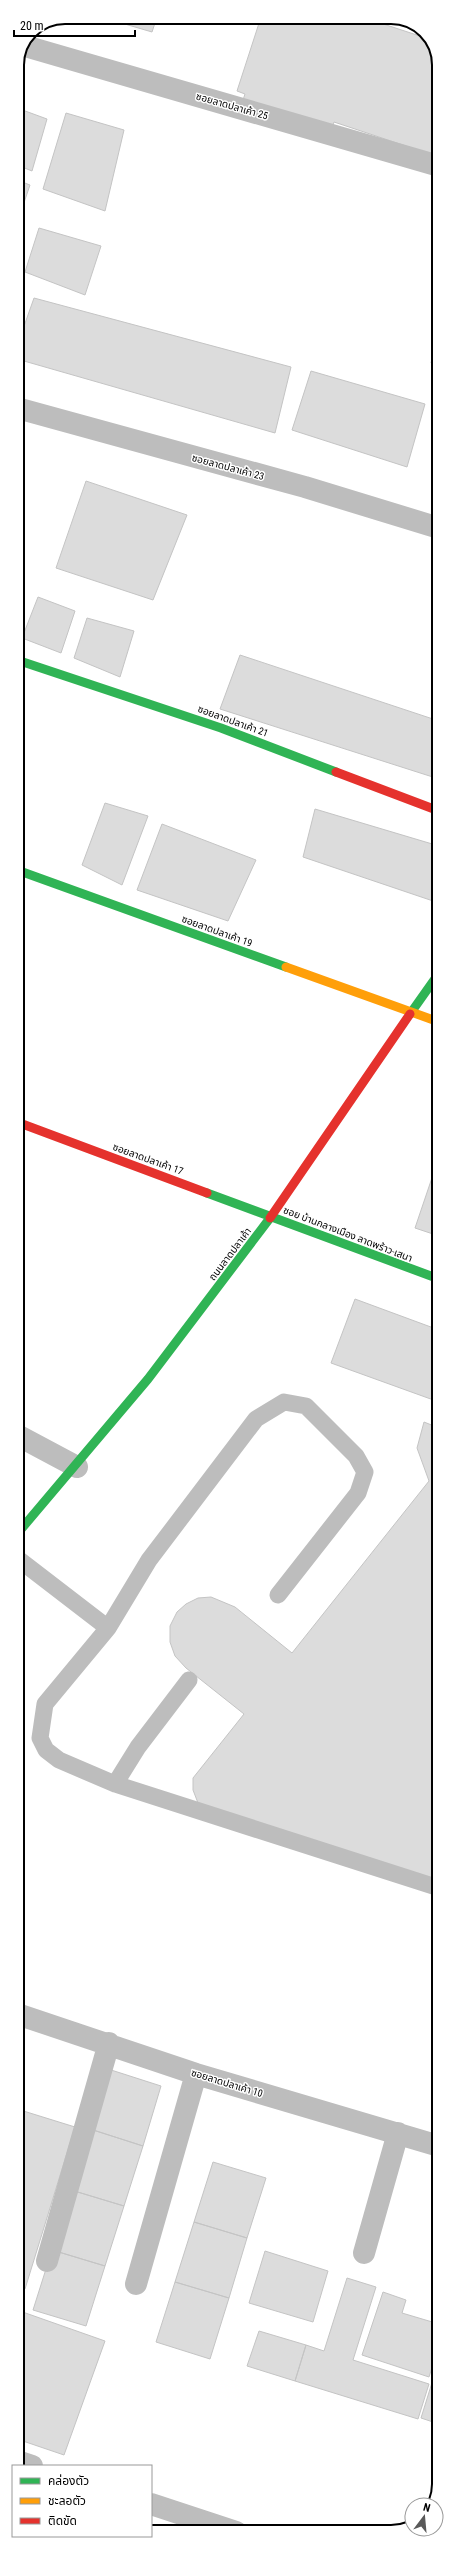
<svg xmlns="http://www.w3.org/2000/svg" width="456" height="2549" font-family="'Roboto Condensed','Noto Sans Thai',sans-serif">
<rect width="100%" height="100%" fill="#fff"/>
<path fill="#dcdcdc" stroke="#c4c4c4" d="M101 17H157L152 32Z
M261 17H362L429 39 439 58V157L334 122 330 132 242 103 245 94 237 91Z
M17 108 47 119 32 171 17 165Z
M66 113 124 130 105 211 43 189Z
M17 180 30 185 17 223Z
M39 228 101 246 85 295 25 272Z
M34 298 291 367 275 433 17 359V346Z
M439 332V366L431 363Z
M311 371 425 404 407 467 292 430Z
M86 481 187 515 153 600 56 568Z
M38 597 75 611 61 653 22 638Z
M87 618 134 631 120 677 74 658Z
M240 655 439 721V779L220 709Z
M105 803 148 816 122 885 82 865Z
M315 809 439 846V903L303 857Z
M162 824 256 860 228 921 137 890Z
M439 1157V1236L415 1228Z
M355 1299 439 1330V1402L331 1363Z
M424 1422 439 1428V1886L198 1803 193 1790V1778L244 1714 186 1668 175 1656 170 1642V1626L177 1612 186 1604 198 1598 211 1597 235 1607 292 1653 429 1481 417 1448Z
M108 2069 161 2086 143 2146 90 2129Z
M17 2109 75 2127 25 2289 17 2286Z
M90 2129 143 2146 124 2206 71 2190Z
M213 2162 266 2178 247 2238 194 2222Z
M71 2190 124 2206 105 2266 52 2250Z
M194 2222 247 2238 229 2298 175 2282Z
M52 2250 105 2266 86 2326 33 2310Z
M265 2251 328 2271 313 2322 249 2303Z
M347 2278 376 2287 353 2360 429 2384 418 2419 295 2381 306 2345 324 2351Z
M175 2282 229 2298 210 2359 156 2342Z
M383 2292 406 2300 402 2313 439 2324V2345L429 2377 362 2355Z
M17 2310 105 2341 64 2455 17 2439Z
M259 2331 306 2345 295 2381 247 2366Z
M439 2360V2424L421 2418Z"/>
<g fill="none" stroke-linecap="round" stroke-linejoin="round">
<path stroke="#bdbdbd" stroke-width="17" d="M17 1558 108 1628
M278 1595 358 1493 365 1472 356 1456 306 1406 284 1402 256 1419 149 1560 108 1628 45 1704 40 1738 46 1750 59 1760 115 1784 439 1888
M115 1784 138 1747 189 1680"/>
<path stroke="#bdbdbd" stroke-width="22" d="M25 46 439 166
M17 408 305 487 439 528
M17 1435 77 1467
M17 2014 196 2074 439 2146
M364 2253 398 2133
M47 2261 109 2043
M136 2284 196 2074
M17 2461 32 2466
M151 2504 236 2532"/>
<path stroke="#30b455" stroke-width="9" d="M17 660 221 728 336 772
M17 870 286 967
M410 1014 439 973
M207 1193 439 1279
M17 1534 148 1379 270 1218"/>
<path stroke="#ff9f0a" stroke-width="9" d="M286 967 439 1022"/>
<path stroke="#e5322d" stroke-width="9" d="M336 772 439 811
M17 1122 207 1193
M270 1218 410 1014"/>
</g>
<g text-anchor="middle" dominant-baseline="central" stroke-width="3" stroke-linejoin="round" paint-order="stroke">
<g font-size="10" fill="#000" stroke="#fff">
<text transform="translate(232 106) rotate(16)">ซอยลาดปลาเค้า 25</text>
<text transform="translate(228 467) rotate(15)">ซอยลาดปลาเค้า 23</text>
<text transform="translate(233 721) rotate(20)">ซอยลาดปลาเค้า 21</text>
<text transform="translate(217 931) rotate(20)">ซอยลาดปลาเค้า 19</text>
<text transform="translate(148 1159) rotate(20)">ซอยลาดปลาเค้า 17</text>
<text transform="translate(348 1234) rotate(21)">ซอย บ้านกลางเมือง ลาดพร้าว-เสนา</text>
<text transform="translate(230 1254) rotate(-53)">ถนนลาดปลาเค้า</text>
<text transform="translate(227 2083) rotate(17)">ซอยลาดปลาเค้า 10</text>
</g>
</g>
<path d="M0 0H456V2549H0ZM65 24H391A41 41 0 0 1 432 65V2484A41 41 0 0 1 391 2525H65A41 41 0 0 1 24 2484V65A41 41 0 0 1 65 24Z" fill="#fff" fill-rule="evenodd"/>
<path fill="none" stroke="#000" stroke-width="2" d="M65 24H391A41 41 0 0 1 432 65V2484A41 41 0 0 1 391 2525H65A41 41 0 0 1 24 2484V65A41 41 0 0 1 65 24Z"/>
<rect x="12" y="2465" width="140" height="72" fill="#ffffff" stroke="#999999"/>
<rect x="20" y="2478" width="20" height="6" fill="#30b455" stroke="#999999"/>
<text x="48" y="2485" font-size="12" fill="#000000">คล่องตัว</text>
<rect x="20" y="2498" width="20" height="6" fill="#ff9f0a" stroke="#999999"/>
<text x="48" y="2505" font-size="12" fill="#000000">ชะลอตัว</text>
<rect x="20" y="2518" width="20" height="6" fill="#e5322d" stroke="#999999"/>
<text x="48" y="2525" font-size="12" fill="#000000">ติดขัด</text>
<g transform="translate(424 2517) rotate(16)"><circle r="19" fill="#ffffff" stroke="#999999"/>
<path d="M0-3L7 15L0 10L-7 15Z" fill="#595959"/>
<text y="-6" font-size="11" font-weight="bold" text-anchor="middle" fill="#000000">N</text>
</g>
<path d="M14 30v6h121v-6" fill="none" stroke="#000000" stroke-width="2"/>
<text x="20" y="30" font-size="12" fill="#000000" stroke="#ffffff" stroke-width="3" paint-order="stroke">20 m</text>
</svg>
